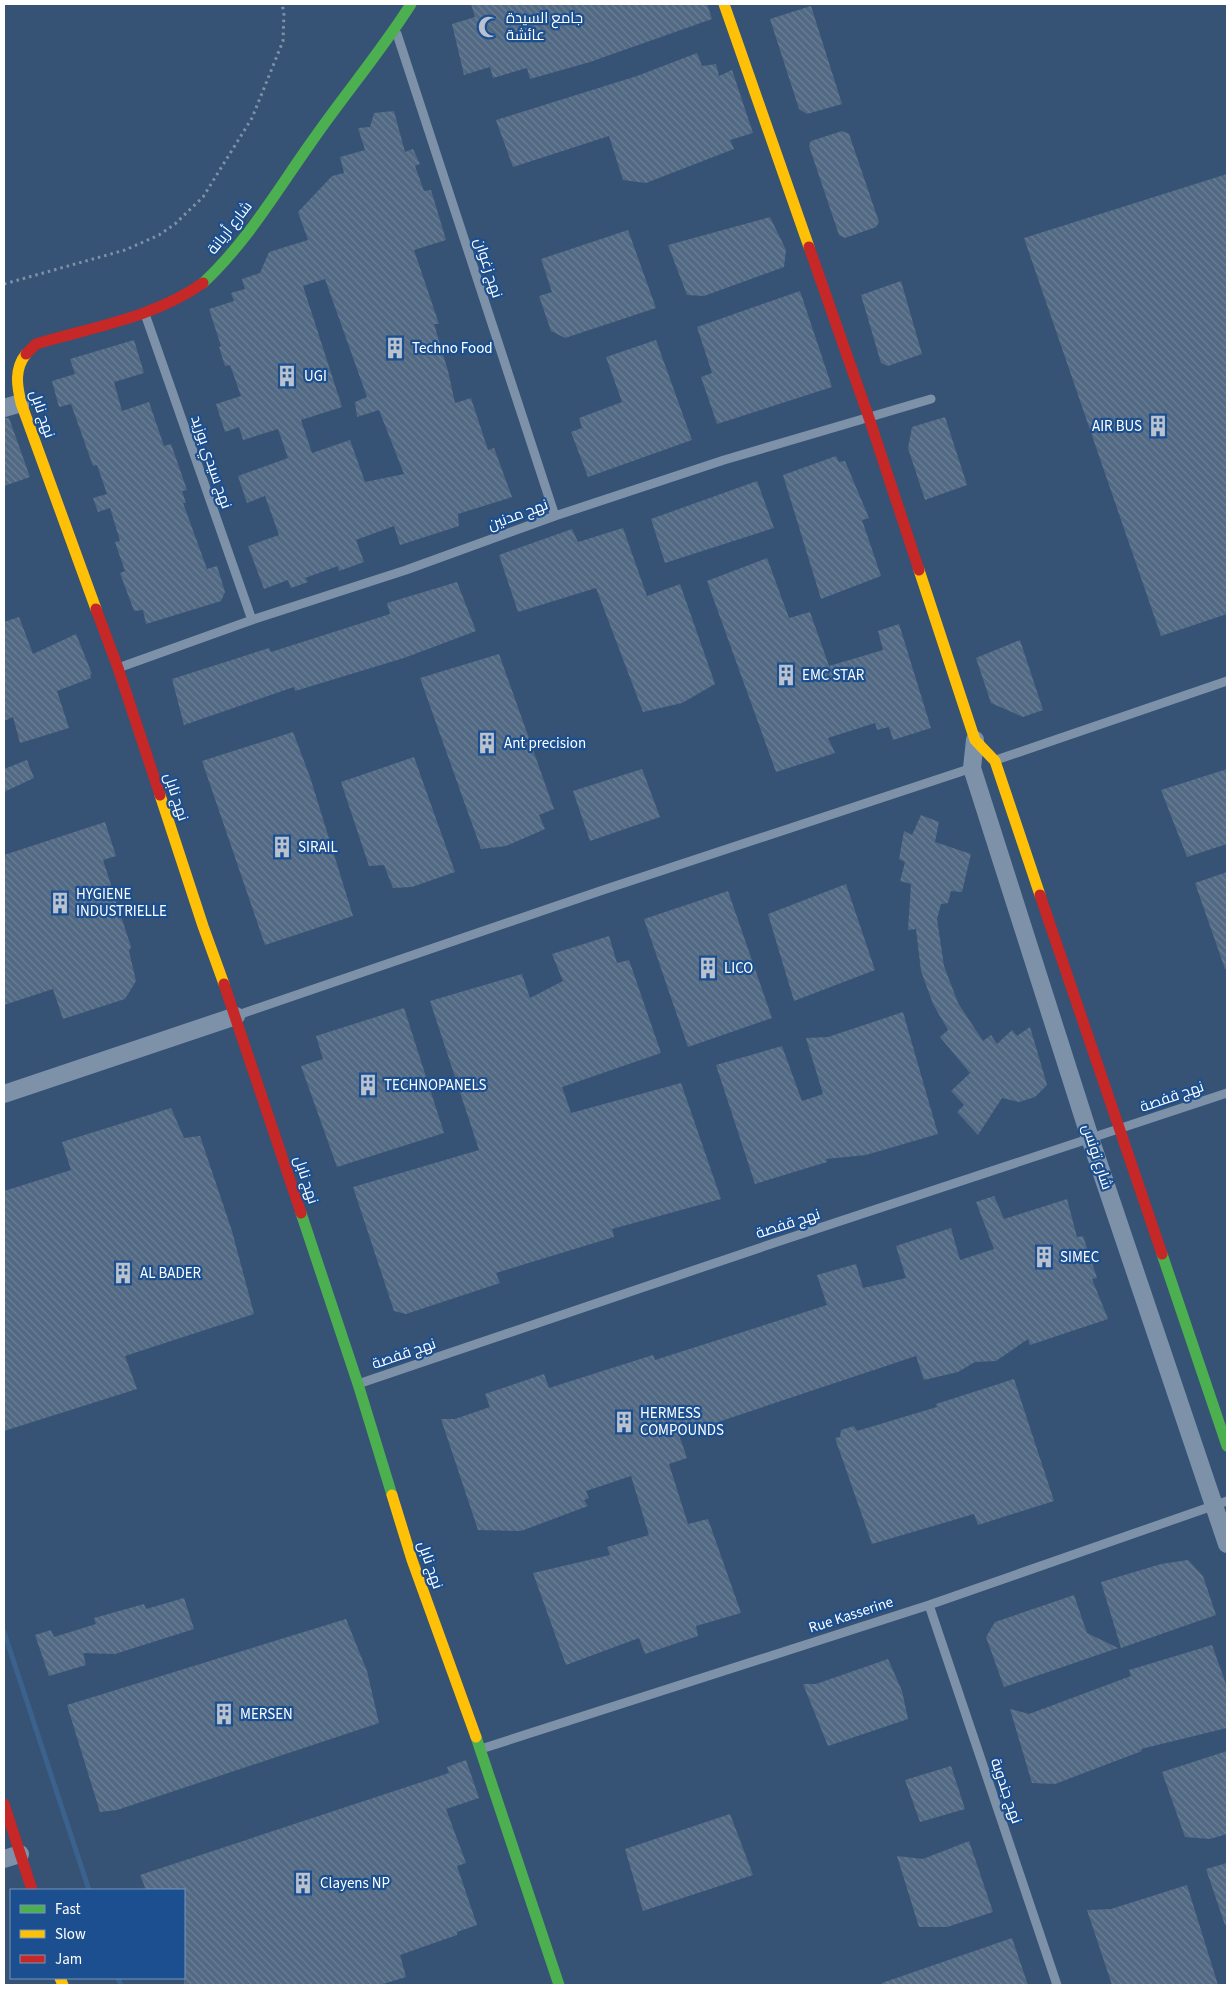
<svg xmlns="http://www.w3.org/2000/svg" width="1231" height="1989" font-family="'Source Sans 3',Cairo,sans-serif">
<defs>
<pattern id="building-back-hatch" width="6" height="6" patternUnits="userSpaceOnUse" patternTransform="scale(1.25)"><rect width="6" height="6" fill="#526984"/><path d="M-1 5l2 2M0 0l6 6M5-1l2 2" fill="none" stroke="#6c8096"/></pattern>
</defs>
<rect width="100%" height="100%" fill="#365274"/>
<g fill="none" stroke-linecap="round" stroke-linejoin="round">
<path stroke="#3b618d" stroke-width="5" d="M4 1632 89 1890
M118 1978 121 1985"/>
</g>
<path fill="url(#building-back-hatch)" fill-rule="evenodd" d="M471 4H707L712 19 590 62 530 79 527 68 493 78 490 67 464 75 452 24 475 17Z
M811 6 842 104 807 114 799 109 770 19Z
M697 53 702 66 716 64 719 76 732 70 753 133 730 140 734 149 646 183 623 180 609 136 513 167 496 120 637 76Z
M394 111 405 152 413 149 420 164 415 166 424 191 431 190 446 240 414 250 439 324H434L448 371 455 403 471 398 488 450 494 448 512 497 458 514 459 526 400 545 394 526 356 540 364 562 339 571 338 566 305 578 308 582 291 588 288 580 264 589 248 546 279 535 265 496 247 503 238 476 288 458 278 429 243 440 239 427 225 432 216 404 241 396 230 365 225 366 219 347 221 346 209 309 234 301 231 293 245 289 242 279 260 273 269 252 308 240 298 212 332 176 344 173 340 157 365 150 358 128 370 127 374 113ZM325 279 367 397 355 402 357 417 379 410 404 474 365 482 350 440 312 453 301 420 342 407 303 286Z
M842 131 849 134 879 222 876 227 845 238 839 235 809 146 811 141Z
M1227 174V614L1161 636 1024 238Z
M770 217 786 250 784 267 704 296 687 295 668 245Z
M628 230 656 308 565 338 551 331 539 296 552 292 541 259Z
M901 281 922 354 888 366 881 363 861 295Z
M800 291 832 387 717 424 701 377 712 373 697 327Z
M134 340 144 373 114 382 122 411 149 402 164 446 171 444 187 490 182 491 186 503H183L207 569 217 566 225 592 221 601 146 624 143 610 134 611 120 573 125 571 115 542 120 541 110 508 98 512 93 498 107 494 97 465 93 466 71 404 59 407 52 381 75 374 70 359Z
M656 340 692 440 588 477 571 432 582 428 579 418 622 402 606 357Z
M945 417 967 485 925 500 908 448 912 427Z
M4 418H9L30 477 4 486Z
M836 456 839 462 845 461 869 518 862 520 881 576 821 599 783 475Z
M757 481 774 528 665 563 651 519Z
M623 528 647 596 680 584 715 684 682 703 643 712 596 588 518 612 499 555 572 529 578 542Z
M767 558 789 618 810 612 829 666 883 650 878 631 899 624 931 728 893 740 889 727 877 730 875 723 828 738 835 753 776 772 707 581Z
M457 582 476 631 404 658 295 691 294 687 184 725 172 679 269 648 271 652 390 614 387 603Z
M19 617 33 654 76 634 92 674H90L91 678 57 691 69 728 20 743 13 717 4 721V622Z
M1020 640 1043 710 1023 717 991 703 976 658Z
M499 654 554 809 539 815 545 829 506 846 481 849 420 678Z
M293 732 310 777 353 916 265 945 202 761Z
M414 757 455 872 412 887 393 888 384 865 369 866 341 782Z
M27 760 34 778 4 792V769Z
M642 769 660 817 590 841 573 791Z
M1227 769V844L1187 857 1161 790Z
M921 815 939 822 935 842 971 854 962 892 951 891 948 903 941 904 937 919 944 966 958 1003 983 1041 991 1035 997 1044 1012 1030 1017 1036 1030 1027 1047 1085 1035 1097 1019 1102 1002 1098 978 1135 957 1112 964 1105 951 1091 970 1073 940 1037 948 1030 933 1004 921 971 916 929 908 930 911 884 900 881 905 862 899 859 904 831 912 835Z
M105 822 116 856 103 860 131 947 129 951 136 981 125 999 63 1019 53 989 4 1005V855Z
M1227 872V969H1225L1195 883Z
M846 884 875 970 794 1001 768 914Z
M728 891 772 1018 688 1047 644 919Z
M609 936 617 963 629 960 661 1053 562 1087 571 1113 681 1083 721 1199 612 1229 614 1237 496 1273 500 1283 406 1314 394 1311 353 1187 479 1150 430 1001 522 974 530 998 563 981 552 954Z
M404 1008 444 1133 337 1167 301 1066 323 1059 316 1036Z
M903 1012 938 1134 866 1155 826 1159 827 1162 755 1184 716 1065 782 1046 802 1101 823 1094 806 1038 828 1037Z
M171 1108 184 1138 200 1136 232 1231 254 1314 125 1356 137 1389 4 1431V1191L71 1170 62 1142Z
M994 1196 1004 1219 1067 1199 1077 1237 1083 1236 1097 1278 1092 1279 1108 1319 1030 1345 1028 1339 996 1361 975 1362 958 1372 924 1380 916 1356 679 1435 687 1458 669 1464 688 1524 708 1519 741 1613 696 1626 698 1636 645 1654 639 1638 566 1665 533 1573 610 1555 607 1547 649 1535 631 1476 586 1491 589 1498 584 1500 588 1506 521 1531 478 1530 441 1419H455L490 1407 485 1394 544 1374 549 1388 653 1355 655 1360 827 1305 817 1275 856 1264 863 1288 906 1278 896 1246 951 1228 960 1260 994 1249 976 1202Z
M1014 1379 1054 1501 978 1525 974 1514 872 1544 835 1438 840 1437 841 1430 854 1426 857 1431 937 1407 936 1404Z
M1188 1560 1203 1576 1216 1615 1121 1648 1101 1582 1161 1564Z
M1074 1595 1087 1633 1118 1648 1004 1687 986 1637 995 1622Z
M184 1598 194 1629 115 1654 83 1653 86 1665 49 1676 35 1635 51 1630 54 1637 96 1624 94 1618 144 1604 146 1609Z
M346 1619 367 1671 379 1723 117 1810 100 1812 67 1705Z
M1212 1645 1227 1687V1728L1141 1749 1142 1751 1055 1784 1032 1783 1010 1709 1029 1714 1131 1676 1129 1670Z
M888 1659 902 1691 908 1719 828 1746 803 1684H816Z
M1227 1751V1834L1210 1839 1185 1837 1162 1772Z
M466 1760 479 1798 446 1809 466 1863 457 1866 477 1925 457 1932V1935L400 1955 406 1977 380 1985H184V1890H146L140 1875 449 1773 447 1767Z
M951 1766 965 1809 920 1822 905 1780Z
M730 1814 753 1875 643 1911 625 1849Z
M969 1841 993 1912 947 1927H919L897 1856 923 1859Z
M1227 1863V1924L1225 1925 1206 1869Z
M1187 1885 1218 1985H1112L1087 1910 1111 1909Z
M1012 1938 1028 1985H883L882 1983Z"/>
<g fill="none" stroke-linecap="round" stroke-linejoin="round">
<path stroke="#7d92a8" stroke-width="3" stroke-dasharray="2.5 4" stroke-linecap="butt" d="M4 284 125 250 159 235 175 224 203 197 252 118 283 41 284 13 282 4"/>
<path stroke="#7d92a8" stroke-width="9" d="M397 34 555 516
M145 314 252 620
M118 668 252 620 406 570 555 516 724 460 931 399
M996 760 1227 681
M238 1015 603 890 975 767
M358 1384 774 1243 1227 1093
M929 1605 1057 1985
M481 1749 929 1605 1227 1501"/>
<path stroke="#7d92a8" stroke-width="18" d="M4 408 21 403
M975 740 972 768 1090 1138 1227 1544
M4 1094 236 1016
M4 1859 20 1854"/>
<path stroke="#4caf50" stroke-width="11" d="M203 283C247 242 276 192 310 144 343 96 380 53 411 4
M301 1213 358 1384 392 1495
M1162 1254 1227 1446
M476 1737 559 1985"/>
<path stroke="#ffc107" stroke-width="11" d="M724 4 809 247
M26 354C14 369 17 386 21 403L96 609
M919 570 975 740 995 761 1040 895
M160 795 203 926 224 984
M392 1495 412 1560 476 1737
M60 1978 63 1985"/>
<path stroke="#c62828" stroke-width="11" d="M809 247 869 418 919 570
M26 354 36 344C93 327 153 318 203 283
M96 609 118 668 160 795
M1040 895 1162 1254
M224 984 301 1213
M4 1804 32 1890"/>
</g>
<defs>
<g id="mosque-bare" transform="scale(1.725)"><path d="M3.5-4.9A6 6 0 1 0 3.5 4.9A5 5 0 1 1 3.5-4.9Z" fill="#b9c2ce" stroke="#1b4f8f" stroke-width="2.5" paint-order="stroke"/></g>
<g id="building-bare" transform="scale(1.725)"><path d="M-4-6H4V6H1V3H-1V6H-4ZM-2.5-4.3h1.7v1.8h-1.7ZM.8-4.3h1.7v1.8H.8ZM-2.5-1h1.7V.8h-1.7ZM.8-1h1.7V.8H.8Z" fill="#b9c2ce" stroke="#1b4f8f" stroke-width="2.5" paint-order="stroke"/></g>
</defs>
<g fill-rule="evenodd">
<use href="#mosque-bare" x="489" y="27"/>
<use href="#building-bare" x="395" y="348"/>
<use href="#building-bare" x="287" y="376"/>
<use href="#building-bare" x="1158" y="426"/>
<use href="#building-bare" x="786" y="675"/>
<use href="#building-bare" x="487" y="743"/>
<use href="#building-bare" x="282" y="847"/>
<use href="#building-bare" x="60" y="903"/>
<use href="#building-bare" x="708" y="968"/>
<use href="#building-bare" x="368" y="1085"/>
<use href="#building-bare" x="1044" y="1257"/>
<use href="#building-bare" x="123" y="1273"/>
<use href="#building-bare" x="624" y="1422"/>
<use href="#building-bare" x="224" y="1714"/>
<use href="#building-bare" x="303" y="1883"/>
</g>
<g text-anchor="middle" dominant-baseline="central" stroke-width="4.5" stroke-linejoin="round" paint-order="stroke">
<g font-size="15" fill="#fff" stroke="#1b4f8f" text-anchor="start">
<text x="506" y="18">جامع السيدة<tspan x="506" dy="17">عائشة</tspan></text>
<text x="412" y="348">Techno Food</text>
<text x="304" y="376">UGI</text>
<text x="1142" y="426" text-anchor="end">AIR BUS</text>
<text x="802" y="675">EMC STAR</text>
<text x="504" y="743">Ant precision</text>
<text x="298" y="847">SIRAIL</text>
<text x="76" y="894">HYGIENE<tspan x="76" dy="17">INDUSTRIELLE</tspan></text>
<text x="724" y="968">LICO</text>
<text x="384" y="1085">TECHNOPANELS</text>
<text x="1060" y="1257">SIMEC</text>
<text x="140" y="1273">AL BADER</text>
<text x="640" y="1413">HERMESS<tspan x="640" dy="17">COMPOUNDS</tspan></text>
<text x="240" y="1714">MERSEN</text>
<text x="320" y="1883">Clayens NP</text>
</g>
<g font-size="15" fill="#fff" stroke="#1b4f8f">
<text transform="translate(230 228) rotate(-52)">شارع أريانة</text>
<text transform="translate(488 268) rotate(72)">نهج زغوان</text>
<text transform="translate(42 414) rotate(71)">نهج نابل</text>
<text transform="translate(211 462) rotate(71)">نهج سيدي بوزيد</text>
<text transform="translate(518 515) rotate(-20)">نهج مدنين</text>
<text transform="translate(176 797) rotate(72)">نهج نابل</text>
<text transform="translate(1172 1097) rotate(-19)">نهج قفصة</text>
<text transform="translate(1097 1157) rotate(72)">شارع تونس</text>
<text transform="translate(306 1180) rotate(72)">نهج نابل</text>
<text transform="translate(788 1224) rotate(-18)">نهج قفصة</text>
<text transform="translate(404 1354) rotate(-19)">نهج قفصة</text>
<text transform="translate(430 1565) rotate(71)">نهج نابل</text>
<text transform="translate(851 1615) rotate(-18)">Rue Kasserine</text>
<text transform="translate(1006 1791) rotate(71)">نهج جندوبة</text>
</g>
</g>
<rect width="1231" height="1989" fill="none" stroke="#ffffff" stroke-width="10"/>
<rect x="10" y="1889" width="175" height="90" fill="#1b4f8f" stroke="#7695bc"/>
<rect x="20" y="1905" width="25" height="8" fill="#4caf50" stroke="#7695bc"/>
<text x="55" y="1914" font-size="15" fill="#ffffff">Fast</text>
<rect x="20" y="1930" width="25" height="8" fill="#ffc107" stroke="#7695bc"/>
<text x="55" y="1939" font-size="15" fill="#ffffff">Slow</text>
<rect x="20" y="1955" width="25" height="8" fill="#c62828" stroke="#7695bc"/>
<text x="55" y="1964" font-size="15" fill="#ffffff">Jam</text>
</svg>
